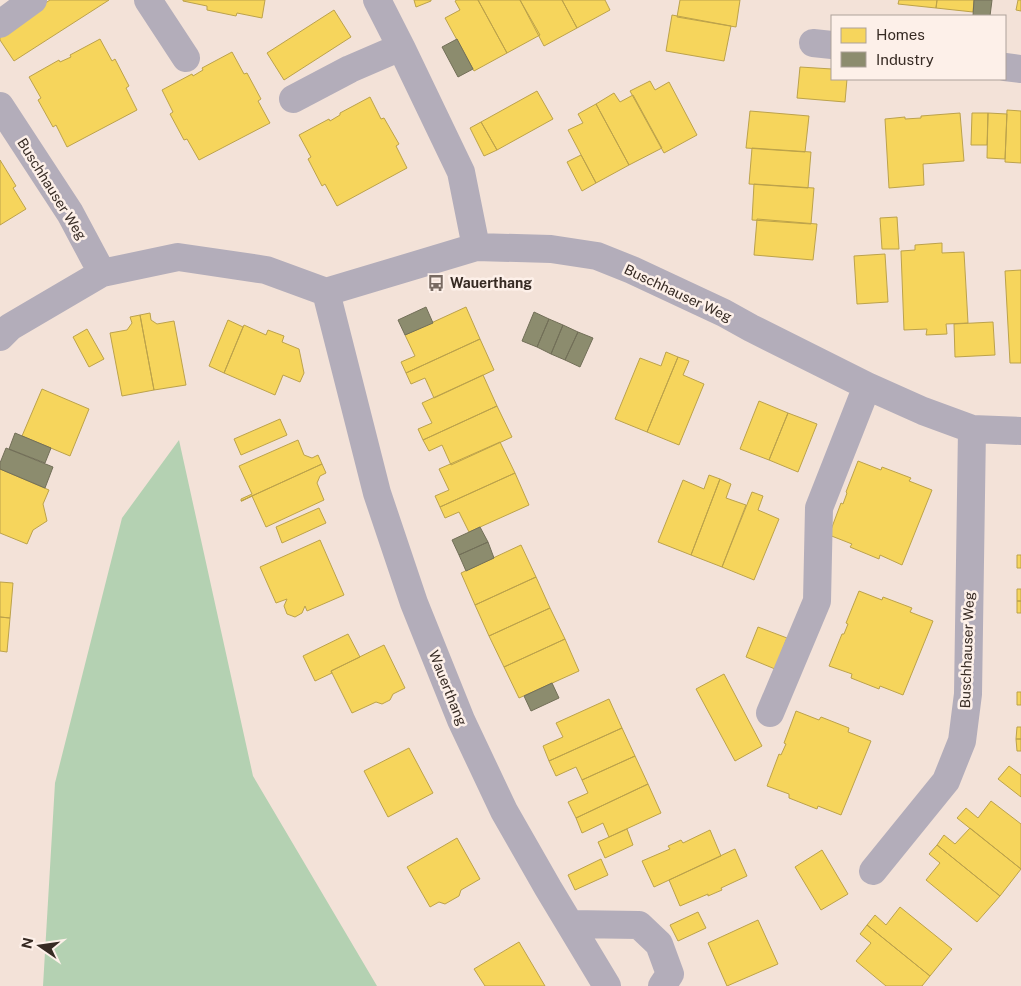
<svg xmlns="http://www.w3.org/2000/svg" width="1021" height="986" font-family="'Public Sans',sans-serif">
<rect width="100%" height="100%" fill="#f3e2d8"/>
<path fill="#b4d1b2" d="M179 440 253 776 377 986H43L55 783 122 518Z"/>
<path fill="#f6d55c" stroke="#bca24b" d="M50 0H109L14 61 0 40V33Z
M183 0H265L262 18 237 13 236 16 207 10V6L183 1Z
M414 0H431V1L416 7Z
M457 0H478L507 53 474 71 445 18 460 10 455 1Z
M478 0H520L540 35 507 53Z
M520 0H562L577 28 544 46Z
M562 0H605L610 10 577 28Z
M680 0H740L736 27 677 17Z
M899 0H937L936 8 898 4Z
M937 0H974L973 12 936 8Z
M1018 0H1021V11L1016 10Z
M334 10 351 37 284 80 267 53Z
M672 15 731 26 724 61 666 51Z
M100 39 112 61 115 59 129 86 126 88 137 110 67 147 56 125 53 127 38 100 41 98 29 77 59 60 60 62 71 57 70 55Z
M232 52 244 74 247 73 261 99 258 101 270 123 199 160 187 139 184 140 170 114 173 112 162 90 192 74 193 76 203 70 202 68Z
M800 67 832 69V79H847L845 102 797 98Z
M650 81 655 90 669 82 697 135 664 153 630 91Z
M537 91 553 119 497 150 481 122Z
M614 93 620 102 633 95 662 148 629 165 596 104Z
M370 97 381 119 384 118 399 144 396 146 407 168 337 206 325 184 322 186 308 159 311 157 299 135 329 119 330 121 340 115V113Z
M596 104 629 165 596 183 568 130 583 123 578 114Z
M1007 110 1021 111V163L1005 162Z
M750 111 809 116 805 152 746 148Z
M960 113 964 161 923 164 924 185 889 188 885 119 905 117V119L921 118V116Z
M972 113H988L987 145H971Z
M988 113 1007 114 1005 159 987 158Z
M481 122 497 150 484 156 470 128Z
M752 148 811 152 808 188 749 184Z
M581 155 596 183 582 191 567 162Z
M0 160 16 186 13 188 26 209 0 225Z
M754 184 814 188 811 224 752 220Z
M897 217 899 249H882L880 218Z
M757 219 817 224 813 260 754 255Z
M942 243V253L964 252 968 323 946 324 947 334 926 335 927 329 904 330 901 251 915 250V245Z
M885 254 888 302 857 304 854 256Z
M1021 270V363H1010L1005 271Z
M466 307 480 339 406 373 401 362 415 356 405 335Z
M150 313 151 320 157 324 174 321 186 385 154 390 140 315Z
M140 315 154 390 122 396 110 333 127 330 132 323 130 317Z
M228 320 243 327 224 373 209 366Z
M993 322 995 355 955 357 954 324Z
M244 325 266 335 268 330 284 336 282 342 299 349 304 373 300 382 283 375 275 395 224 373Z
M87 329 104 359 89 367 73 337Z
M480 339 494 370 434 398 425 378 411 384 406 373Z
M666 352 678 357 647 432 615 419 640 358 661 366Z
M678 357 689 361 683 375 704 384 679 445 647 432Z
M483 375 497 406 423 440 418 429 432 423 422 403Z
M42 389 89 409 70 456 22 436Z
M759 401 788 413 769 460 740 449Z
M497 406 512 437 451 465 442 445 429 451 423 440Z
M788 413 817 424 798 472 769 460Z
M280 419 287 435 241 455 234 439Z
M298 440 304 455 312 458 318 455 322 464 241 501V499L252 494 239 466Z
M500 442 515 473 440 507 435 496 449 490 439 469Z
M858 461 881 470 882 467 911 478 909 481 932 490 902 565 880 555 879 559 850 547 852 544 829 535 841 503 843 504 847 493 846 492Z
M322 464 326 473 320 476 317 483 324 500 266 527 252 496 242 501H241Z
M0 469 49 490 43 504 47 521 33 530 27 544 0 533Z
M515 473 529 505 469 532 459 512 445 518 440 507Z
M709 475 720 479 691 555 658 542 683 480 704 489Z
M720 479 731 484 726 498 746 505 722 567 691 555Z
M752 492 763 496 758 510 779 519 754 580 722 567Z
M319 508 326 523 282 543 276 527Z
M320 540 344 595 307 611 305 606 302 613 295 617 287 614 284 606 287 599 276 603 260 567Z
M521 545 536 577 475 605 461 573Z
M1017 555H1021V568H1017Z
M536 577 550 608 489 636 475 605Z
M0 582 13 583 10 618 0 617Z
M1017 589H1021V601H1017Z
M859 591 882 600 883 597 912 608 910 612 933 621 903 695 880 686 879 689 851 678 852 674 829 666 842 634H844L848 624 846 623Z
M1017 601H1021V613H1017Z
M550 608 565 639 504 667 489 636Z
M0 617 10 618 7 652 0 651Z
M758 627 787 638 775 669 746 657Z
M348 634 360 657 331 671 332 673 315 681 303 656Z
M565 639 579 671 519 698 504 667Z
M384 645 405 688 393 694 390 700 382 704 376 702 352 713 331 671Z
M724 674 762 746 735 761 696 689Z
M1017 692H1021V705H1017Z
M609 699 622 728 549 761 543 746 563 737 556 723Z
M796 711 819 720 821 717 849 728 848 732 871 741 841 815 818 806 817 809 789 798V794L767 786 779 754 781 755 786 744 784 743Z
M1017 727H1021V739H1016Z
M622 728 635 756 582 780 576 767 556 776 549 761Z
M1016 739H1021V751H1017Z
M409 748 433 793 388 817 364 771Z
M635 756 648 784 576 818 568 802 588 793 582 780Z
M1009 766 1021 775V797L998 779Z
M648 784 661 813 609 837 603 823 582 833 576 818Z
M991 801 1021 824V869L957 818 966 808 978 818Z
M970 828 1021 869 1000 896 937 845 944 835 955 844Z
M627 829 633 845 605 858 598 842Z
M710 830 721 856 654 887 642 861 670 849 668 846 681 840 683 843Z
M457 838 480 879 461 890 459 896 445 904 439 902 430 907 407 867Z
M937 845 1000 896 977 922 926 880 940 863 929 854Z
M735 849 747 876 721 888 722 890 708 896V894L680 906 669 880Z
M822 850 848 894 821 910 795 867Z
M601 859 608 875 575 890 568 875Z
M900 907 952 949 930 976 867 925 875 915 886 925Z
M698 912 706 928 678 941 670 925Z
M758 920 778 964 727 986 708 943Z
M867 925 930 976 922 986H886L856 961 871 943 860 934Z
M519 942 545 986H485L474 969Z"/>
<path fill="#8c8c6e" stroke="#726f58" d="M974 0H992L990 16H973Z
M457 39 473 69 458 77 442 47Z
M426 307 433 323 405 335 398 320Z
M534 312 549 319 537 347 522 341Z
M549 319 563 325 551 354 537 347Z
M563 325 578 332 565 360 551 354Z
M578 332 593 338 580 367 565 360Z
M15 433 51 448 45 463 9 449Z
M6 448 53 467 45 488 0 469V463Z
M480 527 488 542 459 555 452 540Z
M488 542 494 558 466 571 459 555Z
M552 683 559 698 531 711 524 696Z"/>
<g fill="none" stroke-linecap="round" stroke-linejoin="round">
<path stroke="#b3adba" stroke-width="28" d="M148 0 186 58
M377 0 401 47 461 172 476 247
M0 24 33 0
M813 43 832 45
M1005 67 1021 69
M293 99 350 69 401 47
M0 106 70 213 102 273
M326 292 377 493 414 603 461 720 504 811 548 888 607 986
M0 337 10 327 102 273 178 257 266 270 326 292 476 247 551 249 597 256 632 270 724 313 751 328 867 386 923 411 972 429 1021 431
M770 713 817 601 819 508 867 386
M873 871 946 781 962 741 968 694 972 429
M570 924 639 925 659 944 670 974 662 986"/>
</g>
<defs>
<g id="bus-bare" transform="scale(1.35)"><path d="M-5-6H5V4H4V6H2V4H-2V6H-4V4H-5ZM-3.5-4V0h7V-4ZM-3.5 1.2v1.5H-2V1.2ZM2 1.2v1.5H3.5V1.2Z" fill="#786a62" stroke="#fdf0e9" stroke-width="2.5" paint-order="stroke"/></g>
</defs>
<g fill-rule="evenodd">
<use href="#bus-bare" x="436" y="283"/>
</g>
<g text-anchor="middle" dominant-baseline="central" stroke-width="5" stroke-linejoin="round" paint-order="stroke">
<g font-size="14" fill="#362a23" stroke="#fdf0e9">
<text transform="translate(52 189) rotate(58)">Buschhauser Weg</text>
<text transform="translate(678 293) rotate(25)">Buschhauser Weg</text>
<text transform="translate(967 650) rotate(-88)">Buschhauser Weg</text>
<text transform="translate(448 688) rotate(68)">Wauerthang</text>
</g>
<g font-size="14" font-weight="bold" fill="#362a23" stroke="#fdf0e9" text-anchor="start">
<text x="450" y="283">Wauerthang</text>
</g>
</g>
<rect x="831" y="15" width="175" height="65" fill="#fdf0e9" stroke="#ada19a"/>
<rect x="841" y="28" width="25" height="15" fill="#f6d55c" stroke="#ada19a"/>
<text x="876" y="40" font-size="15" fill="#362a23">Homes</text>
<rect x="841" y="52" width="25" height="15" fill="#8c8c6e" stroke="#ada19a"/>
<text x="876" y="65" font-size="15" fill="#362a23">Industry</text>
<g transform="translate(40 946) rotate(283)" stroke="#fdf0e9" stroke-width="4" paint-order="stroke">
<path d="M0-4L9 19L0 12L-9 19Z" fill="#362a23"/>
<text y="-8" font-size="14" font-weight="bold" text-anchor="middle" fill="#362a23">N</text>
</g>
</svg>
